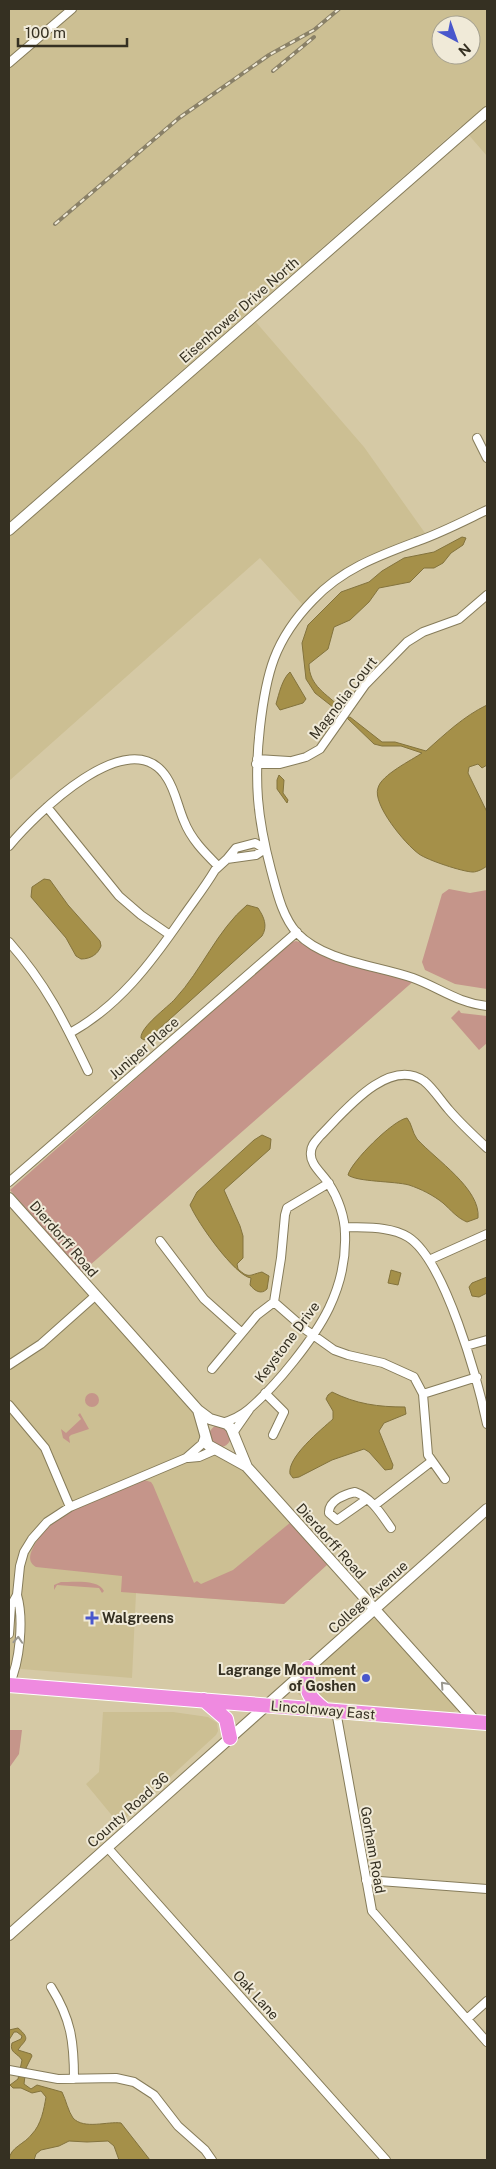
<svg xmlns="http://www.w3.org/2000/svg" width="496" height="2169" font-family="'Public Sans',sans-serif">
<rect width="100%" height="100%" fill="#d5c9a5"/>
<path fill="#ccbf93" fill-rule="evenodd" d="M9 9H487V156L461 126 9 522ZM441 25H471V55H441Z
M255 321 364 447 425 533 360 559 332 578 303 605 260 558 9 781V530Z
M9 1203 193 1411 203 1425 206 1434 247 1467 328 1564 284 1604 136 1593 132 1678 9 1668Z
M374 1619 380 1621 460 1707 459 1710 450 1713 308 1699 299 1695 297 1692 299 1686 304 1679 369 1620Z
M103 1712H173L208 1717 217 1723 218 1731 216 1735 119 1824 86 1784 99 1772Z"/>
<path fill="#c5958a" d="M449 889 470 893 487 890V989L455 984 425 970 422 962 442 894Z
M296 941 416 979 81 1273 10 1190 289 943Z
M459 1010 461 1013 487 1016V1043L479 1050 451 1018Z
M85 1400a7 7 0 1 1 14 0a7 7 0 1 1-14 0Z
M80 1413 89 1429 71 1435 69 1437 70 1443 63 1438 61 1429 66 1433 81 1419 78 1415Z
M209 1436a11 11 0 1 1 22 0a11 11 0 1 1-22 0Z
M144 1480 151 1482 153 1485 194 1583 197 1581 201 1584 233 1570 291 1522 328 1564 284 1604 121 1592 122 1576 36 1567C29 1563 29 1557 32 1550 49 1510 107 1496 144 1480Z
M61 1582C73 1582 99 1579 104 1591L102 1593 99 1588 57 1585 54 1590V1585Z
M9 1730H22L19 1754 9 1768Z"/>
<path fill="#a59049" stroke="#83733d" d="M462 537 466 538 463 545 451 553 443 563 434 568H424L410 582 379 588 369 602 350 620 334 627 328 649 309 664C309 686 327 694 341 708L340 710 338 711 315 693 306 679 302 643 308 625 341 592 369 582 382 571 404 558 434 552Z
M290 672 306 699 303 703 280 710 276 704C279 694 282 679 290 672Z
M487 705V765L482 768 478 764 469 767 468 773 487 812V866C483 869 477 872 473 872 463 872 427 860 419 854 405 844 372 804 378 788 381 775 412 760 422 753L401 746H382L374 744 347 718 350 717 382 742H395L426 751C445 734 464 716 487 705Z
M279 775 284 780 283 793 288 800 287 803 277 789V780Z
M44 879 50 880 68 905 100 941 101 946C98 954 91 959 81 959L76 956 66 938 31 897 32 887Z
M247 905 258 908C264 917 268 926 262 936L149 1038 144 1040 141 1038C140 1027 168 1007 175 999 202 970 217 930 247 905Z
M407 1118C412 1124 412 1132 417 1139 436 1160 481 1189 478 1218L467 1222C457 1218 451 1210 443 1203 433 1195 421 1189 409 1185 394 1181 357 1182 348 1175 351 1162 393 1120 407 1118Z
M262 1135 271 1139 270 1149 224 1190 240 1226 243 1236V1258L237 1264 238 1269C249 1279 249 1275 262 1272L269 1276 267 1289C261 1295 255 1291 250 1285L251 1278C235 1276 197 1222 190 1205L197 1192 254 1140Z
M391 1270 401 1273 398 1285 388 1283Z
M487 1277V1293L479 1297 472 1296 469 1287 472 1283Z
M332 1392C356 1404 378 1407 405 1407L406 1414 384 1423 379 1431 393 1465 392 1469 385 1470 369 1452 364 1449 332 1460 299 1477 293 1478 290 1474C287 1457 321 1430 333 1419V1411L326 1399 328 1395Z
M18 2028C32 2040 24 2040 18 2050L31 2054 32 2056 26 2068 24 2084 31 2089 37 2085 62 2092C66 2100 68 2111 73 2118 84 2130 108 2121 121 2123L150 2160H119L114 2146 108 2141 87 2142 69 2141 59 2146 41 2150 36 2154 34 2160H9C10 2147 25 2144 32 2134 41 2125 44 2109 46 2097L41 2091 32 2093 21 2088H13L10 2085 18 2079 22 2060C18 2053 9 2053 12 2043L21 2039 22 2036 17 2032H14L9 2040V2030Z"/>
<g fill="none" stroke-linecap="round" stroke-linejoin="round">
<g stroke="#867c5a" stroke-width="10">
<path id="street" d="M9 63 72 9
M477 438 487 458
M487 510C464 521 441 533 418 541 378 556 342 569 313 600 274 640 266 674 260 727 254 781 257 817 271 870 277 892 282 916 297 933 325 962 376 965 413 978 440 988 458 1003 487 1006
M257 759 289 761
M256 764H280L306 757 320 749 365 685 407 642 423 632 459 619 487 595
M47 807 119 896 141 915 170 935
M255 843 265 849 256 855 227 859 236 848Z
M9 846C34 816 130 719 167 778 175 790 178 807 184 821 191 839 204 852 218 866
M9 942C46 984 64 1021 88 1071
M70 1033C119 1006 151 963 182 918 193 902 205 887 215 870L227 859
M9 1182 297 932
M329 1183 287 1208 285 1215 281 1258 274 1302 306 1330 334 1350 348 1355 383 1363 414 1377 423 1394 428 1455 445 1479
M345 1227C366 1228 390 1226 408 1237 445 1260 478 1381 487 1424
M160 1241 204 1299 242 1333
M429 1260 487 1234
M466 1346 487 1340
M9 1365 41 1344 95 1296
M212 1369 257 1315 274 1302
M265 1393 284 1412 273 1435
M423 1394 477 1377
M9 1405 45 1448 70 1507
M222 1423C232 1420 242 1415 249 1409 276 1386 314 1339 329 1308 340 1285 346 1259 345 1234 345 1217 338 1198 329 1184 323 1174 309 1164 311 1152 311 1145 316 1141 320 1136 343 1113 388 1056 424 1081 433 1088 441 1101 449 1110 461 1124 474 1136 487 1148
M233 1433 249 1410
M188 1458 199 1457 215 1450
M367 1499 337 1520 329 1513C328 1501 345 1494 355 1492 372 1498 381 1514 391 1528
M375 1505 432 1461
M9 1634 11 1606 17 1595 20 1566 24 1552 32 1539 47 1522 70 1507 186 1458 202 1444 205 1436
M9 1685C20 1662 24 1619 17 1595
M336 1711 372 1911 487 2042
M107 1847 386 2160
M366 1880 487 1889
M51 1987C71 2019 74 2041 74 2079
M467 2019 487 2001
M9 2070 58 2079 116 2078 134 2082 154 2095 178 2126 205 2150 212 2160"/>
</g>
<g stroke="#867c5a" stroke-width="12">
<path id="secondary" d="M9 530 487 112
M9 1198 198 1410 210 1419 227 1424 231 1428 247 1467 476 1722
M198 1410 208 1445 246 1466
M9 1935 487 1509"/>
</g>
<g stroke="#fff" stroke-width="16">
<path id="highway" d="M308 1668C306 1692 306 1695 325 1710
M9 1685 487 1723
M204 1700 226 1719 230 1738"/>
</g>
<use href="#street" stroke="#fff" stroke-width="8"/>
<use href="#secondary" stroke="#fff" stroke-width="10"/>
<use href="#highway" stroke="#ef8ae0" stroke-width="14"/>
<g stroke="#898067" stroke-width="4">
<path id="rail" d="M273 71 314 37
M55 224 179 118 269 55 314 30 339 9"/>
</g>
<use href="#rail" stroke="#f0ead8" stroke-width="2" stroke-dasharray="5.5" stroke-linecap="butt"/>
</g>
<defs><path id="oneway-chevron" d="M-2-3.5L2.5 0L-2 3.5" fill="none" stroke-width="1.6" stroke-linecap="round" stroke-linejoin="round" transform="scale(1.25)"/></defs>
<g stroke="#9a9890">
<use href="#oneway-chevron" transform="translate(18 1640) rotate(-86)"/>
<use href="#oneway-chevron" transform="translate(444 1685) rotate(-132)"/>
</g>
<g fill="#4957cc" stroke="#f0ead8" stroke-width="2">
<path d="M89.5 1610.5h5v5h5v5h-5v5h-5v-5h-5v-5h5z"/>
<circle cx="366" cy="1678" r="5"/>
</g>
<g text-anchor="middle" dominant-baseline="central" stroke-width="4" stroke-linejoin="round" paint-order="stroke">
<g font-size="14" fill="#353022" stroke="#f0ead8">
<text transform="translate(239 310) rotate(-41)">Eisenhower Drive North</text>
<text transform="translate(343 698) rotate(-52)">Magnolia Court</text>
<text transform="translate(144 1048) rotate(-41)">Juniper Place</text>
<text transform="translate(64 1239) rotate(49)">Dierdorff Road</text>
<text transform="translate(287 1342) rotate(-53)">Keystone Drive</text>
<text transform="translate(331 1541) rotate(48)">Dierdorff Road</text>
<text transform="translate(368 1597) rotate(-42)">College Avenue</text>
<text transform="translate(323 1710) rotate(5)">Lincolnway East</text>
<text transform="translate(128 1810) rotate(-42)">County Road 36</text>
<text transform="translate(373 1850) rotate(80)">Gorham Road</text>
<text transform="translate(256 1995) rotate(48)">Oak Lane</text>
</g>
<g font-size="14" font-weight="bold" fill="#353022" stroke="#f0ead8" text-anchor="start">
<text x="102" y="1618">Walgreens</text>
<text x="356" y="1670" text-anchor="end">Lagrange Monument<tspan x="356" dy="16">of Goshen</tspan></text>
</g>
</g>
<rect width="496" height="2169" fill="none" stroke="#353022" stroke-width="20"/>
<g transform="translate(456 40) rotate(139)"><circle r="24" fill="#f0ead8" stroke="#a5a08f"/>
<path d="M0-4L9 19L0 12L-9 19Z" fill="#4957cc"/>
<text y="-8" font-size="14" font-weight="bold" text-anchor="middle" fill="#353022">N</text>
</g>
<path d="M18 38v8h109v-8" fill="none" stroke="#353022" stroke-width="2.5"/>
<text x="25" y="38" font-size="15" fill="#353022" stroke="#f0ead8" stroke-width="4" paint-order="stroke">100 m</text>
</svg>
